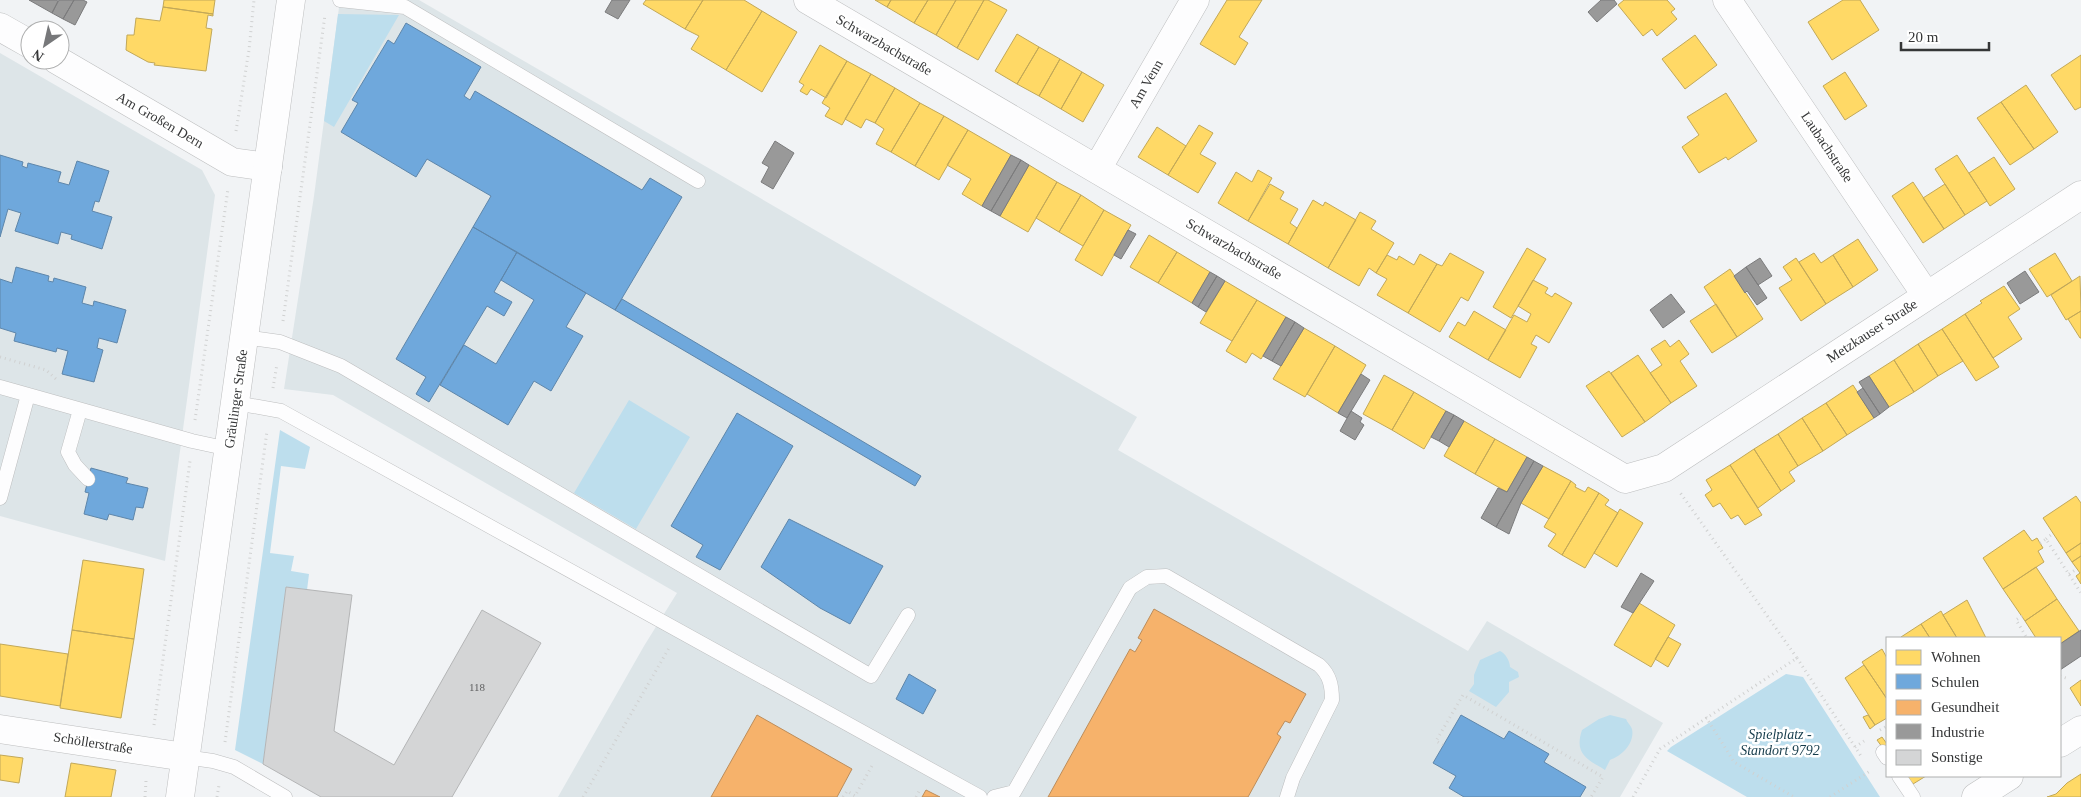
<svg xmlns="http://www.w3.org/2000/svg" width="2081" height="797" font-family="Georgia,serif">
<rect width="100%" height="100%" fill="#f1f3f5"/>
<path fill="#dde5e8" d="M340 0H419L1137 417 1118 450 1468 651 1487 621 1663 723 1620 797H558L644 646 677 593 333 395 284 389 314 196Z
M0 53 202 170 215 195 165 561 0 516Z"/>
<path fill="#bddeed" d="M338 14 399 15 334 127 324 121Z
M629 400 690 437 636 529 574 493Z
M280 430 310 447 305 469 281 466 270 553 294 556 291 571 309 574 307 590 286 587 263 764 235 750Z
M1500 651C1505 653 1510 661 1510 667L1518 672 1519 677 1509 682V692L1496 707 1469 691 1474 684V675L1480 660Z
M1786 674 1803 677 1880 797H1747L1667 751 1671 747Z
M1610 715 1626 719C1627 722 1631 726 1632 729 1635 743 1622 756 1610 760L1605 770C1587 759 1574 754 1582 730L1599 719Z"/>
<path fill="#ffd966" stroke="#c2a858" d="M164 0H215L213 14 163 7Z
M646 0H703L685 29 643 4Z
M703 0H744L762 11 726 70 691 49 699 36 685 29Z
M875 0H891L887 7Z
M891 0H928L914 23 887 7Z
M928 0H956L936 35 914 23Z
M956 0H984L957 48 936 35Z
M984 0H988L1007 10 978 60 957 48Z
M1227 0H1262L1239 37 1248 43 1235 65 1200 44Z
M1624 0H1667L1675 9 1671 12 1677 19 1657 36 1652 29 1643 36 1618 5Z
M1843 0H1860L1879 30 1832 60 1808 22Z
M163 7 213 14V16L208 15 206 28 212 29 206 71 154 65 155 63 148 62 126 50 127 35H134L136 18 160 21Z
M762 11 797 32 762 92 726 70Z
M1017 34 1039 47 1017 84 995 71Z
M1695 35 1717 65 1685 89 1662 59Z
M820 45 847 61 826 98 811 89 807 95 800 91 804 85 799 82Z
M1039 47 1060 59 1039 96 1017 84Z
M2081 55V107L2075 110 2051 75Z
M1060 59 1082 72 1061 109 1039 96Z
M847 61 871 74 842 125 825 116 830 108 822 103Z
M1082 72 1104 85 1083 122 1061 109Z
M1845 72 1867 106 1845 120 1823 86Z
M871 74 895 88 875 123 866 119 861 128 845 119Z
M2026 85 2058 132 2034 149 2001 102Z
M895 88 920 103 891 152 876 144 884 129 875 123Z
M1726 93 1757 141 1728 160 1726 157 1699 173 1682 147 1699 135 1687 117Z
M2001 102 2034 149 2010 165 1977 118Z
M920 103 944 116 915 166 891 152Z
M944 116 968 130 939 180 915 166Z
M1199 125 1213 133 1200 154 1216 163 1198 193 1168 175Z
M1157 127 1186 146 1168 175 1138 157Z
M968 130 1011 155 982 206 962 194 971 179 947 165Z
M1957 155 1987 201 1965 215 1935 169Z
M1994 157 2015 189 1990 206 1969 173Z
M1029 165 1057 182 1028 232 1000 216Z
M1258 170 1272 178 1248 221 1218 203 1236 172 1252 182Z
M1057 182 1081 195 1059 232 1036 218Z
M1913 182 1944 229 1923 243 1892 196Z
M1270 184 1284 192 1280 199 1298 209 1290 223 1297 228 1288 244 1248 221Z
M1945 184 1965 215 1944 229 1923 198Z
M1081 195 1104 210 1083 246 1059 232Z
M1313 200 1323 206 1325 202 1356 220 1328 268 1288 244Z
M1104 210 1131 225 1102 276 1075 260Z
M1360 212 1376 221 1371 229 1394 243 1376 273 1369 268 1359 286 1328 268Z
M1149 235 1177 252 1158 283 1130 267Z
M1858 239 1878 270 1853 287 1833 255Z
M1527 248 1546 259 1511 318 1493 307Z
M1177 252 1210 272 1192 303 1158 283Z
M1450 253 1484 272 1468 301 1461 297 1440 332 1408 313 1437 264 1442 266Z
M1814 253 1821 263 1833 255 1853 287 1826 304 1799 262Z
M2055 253 2072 281 2047 297 2029 269Z
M1420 254 1437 264 1408 313 1377 295 1387 279 1376 273 1387 255 1397 260 1399 256 1414 265Z
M1796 258 1826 304 1801 321 1779 288 1792 280 1783 267Z
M1730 269 1763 319 1737 337 1704 287Z
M2080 276 2081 311 2066 320 2051 295Z
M1533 280 1548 288 1545 293 1552 297 1555 293 1572 303 1549 343 1536 335 1531 344 1537 347 1520 378 1488 360 1514 315 1527 322 1531 314 1518 306Z
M1225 281 1257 300 1232 341 1200 323Z
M2004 286 2020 309 2008 317 2022 339 1993 358 1965 314 1982 303 1980 301Z
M1257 300 1286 317 1261 359 1252 353 1246 363 1226 351Z
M1716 304 1737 337 1712 353 1690 321Z
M1474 311 1506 330 1488 360 1449 337 1458 322 1465 326Z
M2081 311V338H2080L2068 319Z
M1965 314 1999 367 1976 381 1942 329Z
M1304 328 1335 346 1305 397 1273 379Z
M1942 329 1963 361 1938 376 1918 344Z
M1665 340 1670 347 1679 340 1689 354 1680 361 1697 386 1671 403 1650 373 1662 365 1651 349Z
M1918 344 1938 376 1914 392 1894 360Z
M1335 346 1366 365 1338 413 1307 394Z
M1638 355 1671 403 1645 422 1611 373Z
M1894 360 1914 392 1889 407 1869 376Z
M1609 371 1645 422 1622 437 1586 386Z
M1384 375 1414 392 1392 430 1363 414Z
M1853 385 1874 418 1847 435 1826 403Z
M1414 392 1446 411 1424 449 1392 430Z
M1826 403 1847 435 1823 451 1802 418Z
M1802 418 1823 451 1798 466 1778 434Z
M1464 421 1495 439 1475 474 1444 456Z
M1778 434 1798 466 1789 472 1795 481 1781 491 1754 449Z
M1495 439 1527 457 1507 492 1475 474Z
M1754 449 1781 491 1758 508 1730 465Z
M1730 465 1762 515 1745 525 1738 515 1731 519 1720 503 1713 507 1705 495 1712 490 1706 480Z
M1543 466 1571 481 1549 519 1521 503Z
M1571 481 1576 485 1575 487 1585 492 1588 487 1599 493 1562 555 1548 546 1556 534 1544 527Z
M1599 493 1609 500 1605 505 1618 513 1585 568 1562 555Z
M2076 496 2081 503V543L2066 553 2043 518Z
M1620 509 1643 523 1617 567 1594 553Z
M2024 530 2032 541 2037 538 2043 548 2038 551 2044 562 2003 589 1983 558Z
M2081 543V556L2072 562 2066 553Z
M2081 556V584L2076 576 2080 573 2072 562Z
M83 560 144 569 134 639 72 630Z
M2036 567 2057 599 2025 621 2003 589Z
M2057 599 2079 631 2060 644V638H2036L2025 621Z
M1967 600 1986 638H1957L1943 615Z
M1639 603 1675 625 1651 667 1614 645Z
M1941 611 1943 615 1957 638H1930L1921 624Z
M1921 624 1930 638H1902L1901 637Z
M72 630 134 639 121 718 60 708Z
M1668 637 1681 644 1668 667 1655 659Z
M0 644 68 654 60 706 0 696Z
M1882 649 1887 658V699L1862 662Z
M1864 665 1887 699V718L1875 725 1845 678Z
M2081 680V706L2070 688Z
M1868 715 1875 725 1870 729 1863 717Z
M1882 737 1887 744V749L1885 751 1877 740Z
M0 755 23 758 19 783 0 780Z
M71 763 116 770 111 797H65Z
M2081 774V797H2047L2056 794 2067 783Z
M1907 776H1926L1913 784Z"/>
<path fill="#6fa8dc" stroke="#5e86aa" d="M406 23 481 67 464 96 470 100 475 91 642 190 650 178 682 197 615 310 473 227 491 196 427 159 416 177 341 132 358 103 352 100 388 40 394 44Z
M0 155 23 162 22 166 27 168 28 163 61 172 58 182 69 185 77 161 109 171 99 202 95 201 92 211 112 217 102 249 71 239 72 235 61 232 58 244 15 231 21 213 8 209 0 237Z
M473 227 517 252 494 292 512 302 504 316 487 306 429 402 416 394 426 377 396 359Z
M517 252 586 293 566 327 583 336 551 391 534 381 508 425 440 385 464 345 496 364 534 300 501 280Z
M16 267 49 276 48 281 53 282 54 278 86 287 82 303 93 306 94 301 126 310 117 343 99 338 97 348 103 350 94 382 62 374 68 351 57 348 56 352 14 341 16 333 0 328V279L12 283Z
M622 299 921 476 915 486 615 310Z
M737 413 793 446 720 570 696 557 703 545 671 526Z
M91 468 128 478 126 483 148 488 143 508 136 507 133 520 109 514 107 520 84 514 89 493 85 492Z
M789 519 883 566 850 624 820 608 761 567Z
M909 674 936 690 923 714 896 699Z
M1461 715 1504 739 1509 731 1549 754 1544 762 1586 787 1580 797H1464L1449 788 1456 776 1433 763Z"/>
<path fill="#f6b26b" stroke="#bc8d5b" d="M1154 609 1306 694 1290 723 1285 721 1277 734 1281 737 1248 797H1048L1130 649 1135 652 1142 640 1138 638Z
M757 715 852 769 837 797H711Z
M926 790 940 797H922Z"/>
<path fill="#999" stroke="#7b7b7c" d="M29 0H56L58 1 52 13Z
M59 0H74L63 19 52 13Z
M74 0H83L87 2 75 25 63 19Z
M612 0H630L618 19 605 12Z
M1601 0H1614L1617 4 1597 22 1588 12Z
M775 141 794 153 773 189 761 182 769 167 762 163Z
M1011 155 1021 160 991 211 982 206Z
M1021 160 1029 165 1000 216 991 211Z
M1128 230 1136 234 1121 259 1114 255Z
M1760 258 1772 276 1758 285 1746 267Z
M1746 267 1767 298 1757 305 1747 291 1745 293 1734 276Z
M2025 271 2039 292 2020 304 2007 283Z
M1210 272 1217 276 1198 307 1192 303Z
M1217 276 1225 281 1206 312 1198 307Z
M1671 294 1685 312 1663 328 1650 310Z
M1286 317 1295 322 1272 361 1263 356Z
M1295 322 1304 328 1281 366 1272 361Z
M1361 374 1370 380 1347 418 1338 413Z
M1869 376 1889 407 1880 414 1859 382Z
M1863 388 1880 414 1874 418 1857 392Z
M1351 411 1362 418 1360 422 1364 425 1355 440 1340 431Z
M1446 411 1454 415 1439 441 1431 437Z
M1454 415 1464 421 1449 447 1439 441Z
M1527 457 1534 461 1496 527 1481 518 1498 488 1507 492Z
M1534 461 1543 466 1521 503 1509 534 1496 527Z
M1641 573 1654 581 1633 613 1621 607Z
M2081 630V656L2060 670V644Z"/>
<path fill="#d4d5d6" stroke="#b4b5b6" d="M286 587 352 595 334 731 394 765 482 610 541 643 452 797H321L263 764Z"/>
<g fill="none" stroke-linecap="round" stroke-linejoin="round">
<g stroke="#bdbebf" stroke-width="15">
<path id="service" d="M340 0 405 7 698 181
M244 337 280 342 341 366 871 676 908 615
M0 387 192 441 229 449
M236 403 281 411 980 797
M80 410 68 452 75 465 88 479
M0 498 28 395
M1883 752 1887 758
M185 757 213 761 234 767 285 797
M1899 776 1913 797
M994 797 1014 792 1130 588 1147 577 1166 576 1319 665C1330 675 1332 686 1332 700L1293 778 1287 797"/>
</g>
<g stroke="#bdbebf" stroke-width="29">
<path id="minor" d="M808 0 1625 479 1664 468 2081 195
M1727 0 1926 295
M0 27 30 44
M57 60 232 162 268 167
M1097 169 1195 0
M0 729 185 757
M2060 743 2081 730
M1976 797 2009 776"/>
</g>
<g stroke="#bdbebf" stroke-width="29">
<path id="secondary" d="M180 797 291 0"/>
</g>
<path stroke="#d0d1d1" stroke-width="3" stroke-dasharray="1 4" stroke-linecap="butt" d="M236 131 249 50 254 0
M283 321 325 15
M0 357 46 370 56 379
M273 388 277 364
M195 420 228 189
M2046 539 2053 533
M2040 543 2046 539 2081 593
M2069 574 2077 569
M2022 616 2016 620 2027 638
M2031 638 2035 636
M1797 658 1861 756
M2060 676 2066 678
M1706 717 1734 762 1794 797
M154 725 190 461
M1880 730 1887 726
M225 742 267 431
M1443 745 1436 741 1463 695 1603 777 1591 797
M1855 747 1864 741
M145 797 146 781
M217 797 219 785
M583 797 669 648
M843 797 847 791 855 796 873 764
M916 797 920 789
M1633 797 1660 749 1797 658 1679 491
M1830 797 1870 771"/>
<use href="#service" stroke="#fdfdfe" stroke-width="14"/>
<use href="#minor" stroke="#fdfdfe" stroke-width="28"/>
<use href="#secondary" stroke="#fdfdfe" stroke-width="28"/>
</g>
<g text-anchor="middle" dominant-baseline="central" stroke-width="5" stroke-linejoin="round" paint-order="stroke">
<g font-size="11" fill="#5d5e5f">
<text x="477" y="687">118</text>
</g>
<g font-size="14" fill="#353637" stroke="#fff">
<text transform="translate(884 45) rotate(30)">Schwarzbachstraße</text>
<text transform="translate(1146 84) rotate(-60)">Am Venn</text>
<text transform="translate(160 120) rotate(30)">Am Großen Dern</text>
<text transform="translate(1827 147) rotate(56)">Laubachstraße</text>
<text transform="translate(1234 249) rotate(30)">Schwarzbachstraße</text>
<text transform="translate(1872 331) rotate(-33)">Metzkauser Straße</text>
<text transform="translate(236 399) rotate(-82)">Gräulinger Straße</text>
<text transform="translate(93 743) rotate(9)">Schöllerstraße</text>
</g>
<g font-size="14" font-style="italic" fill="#163c4b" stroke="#fff">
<text x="1780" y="734">Spielplatz -<tspan x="1780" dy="16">Standort 9792</tspan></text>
</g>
</g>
<rect x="1886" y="637" width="175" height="140" fill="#ffffff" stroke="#aeafaf"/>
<rect x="1896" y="650" width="25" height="15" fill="#ffd966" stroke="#aeafaf"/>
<text x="1931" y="662" font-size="15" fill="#353637">Wohnen</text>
<rect x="1896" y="674" width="25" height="15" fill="#6fa8dc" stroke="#aeafaf"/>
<text x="1931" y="687" font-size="15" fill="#353637">Schulen</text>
<rect x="1896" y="700" width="25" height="15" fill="#f6b26b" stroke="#aeafaf"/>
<text x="1931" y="712" font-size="15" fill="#353637">Gesundheit</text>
<rect x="1896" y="724" width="25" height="15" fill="#999999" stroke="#aeafaf"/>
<text x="1931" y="737" font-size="15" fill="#353637">Industrie</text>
<rect x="1896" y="750" width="25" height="15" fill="#d4d5d6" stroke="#aeafaf"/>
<text x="1931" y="762" font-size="15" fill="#353637">Sonstige</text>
<g transform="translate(45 45) rotate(214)"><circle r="24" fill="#ffffff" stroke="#aeafaf"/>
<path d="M0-4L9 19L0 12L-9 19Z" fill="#77787a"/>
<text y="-8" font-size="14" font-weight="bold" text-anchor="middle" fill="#353637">N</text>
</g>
<path d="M1901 42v8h88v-8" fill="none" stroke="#353637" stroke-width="2.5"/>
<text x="1908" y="42" font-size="15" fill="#353637" stroke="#ffffff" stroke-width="4" paint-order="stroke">20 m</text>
</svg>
